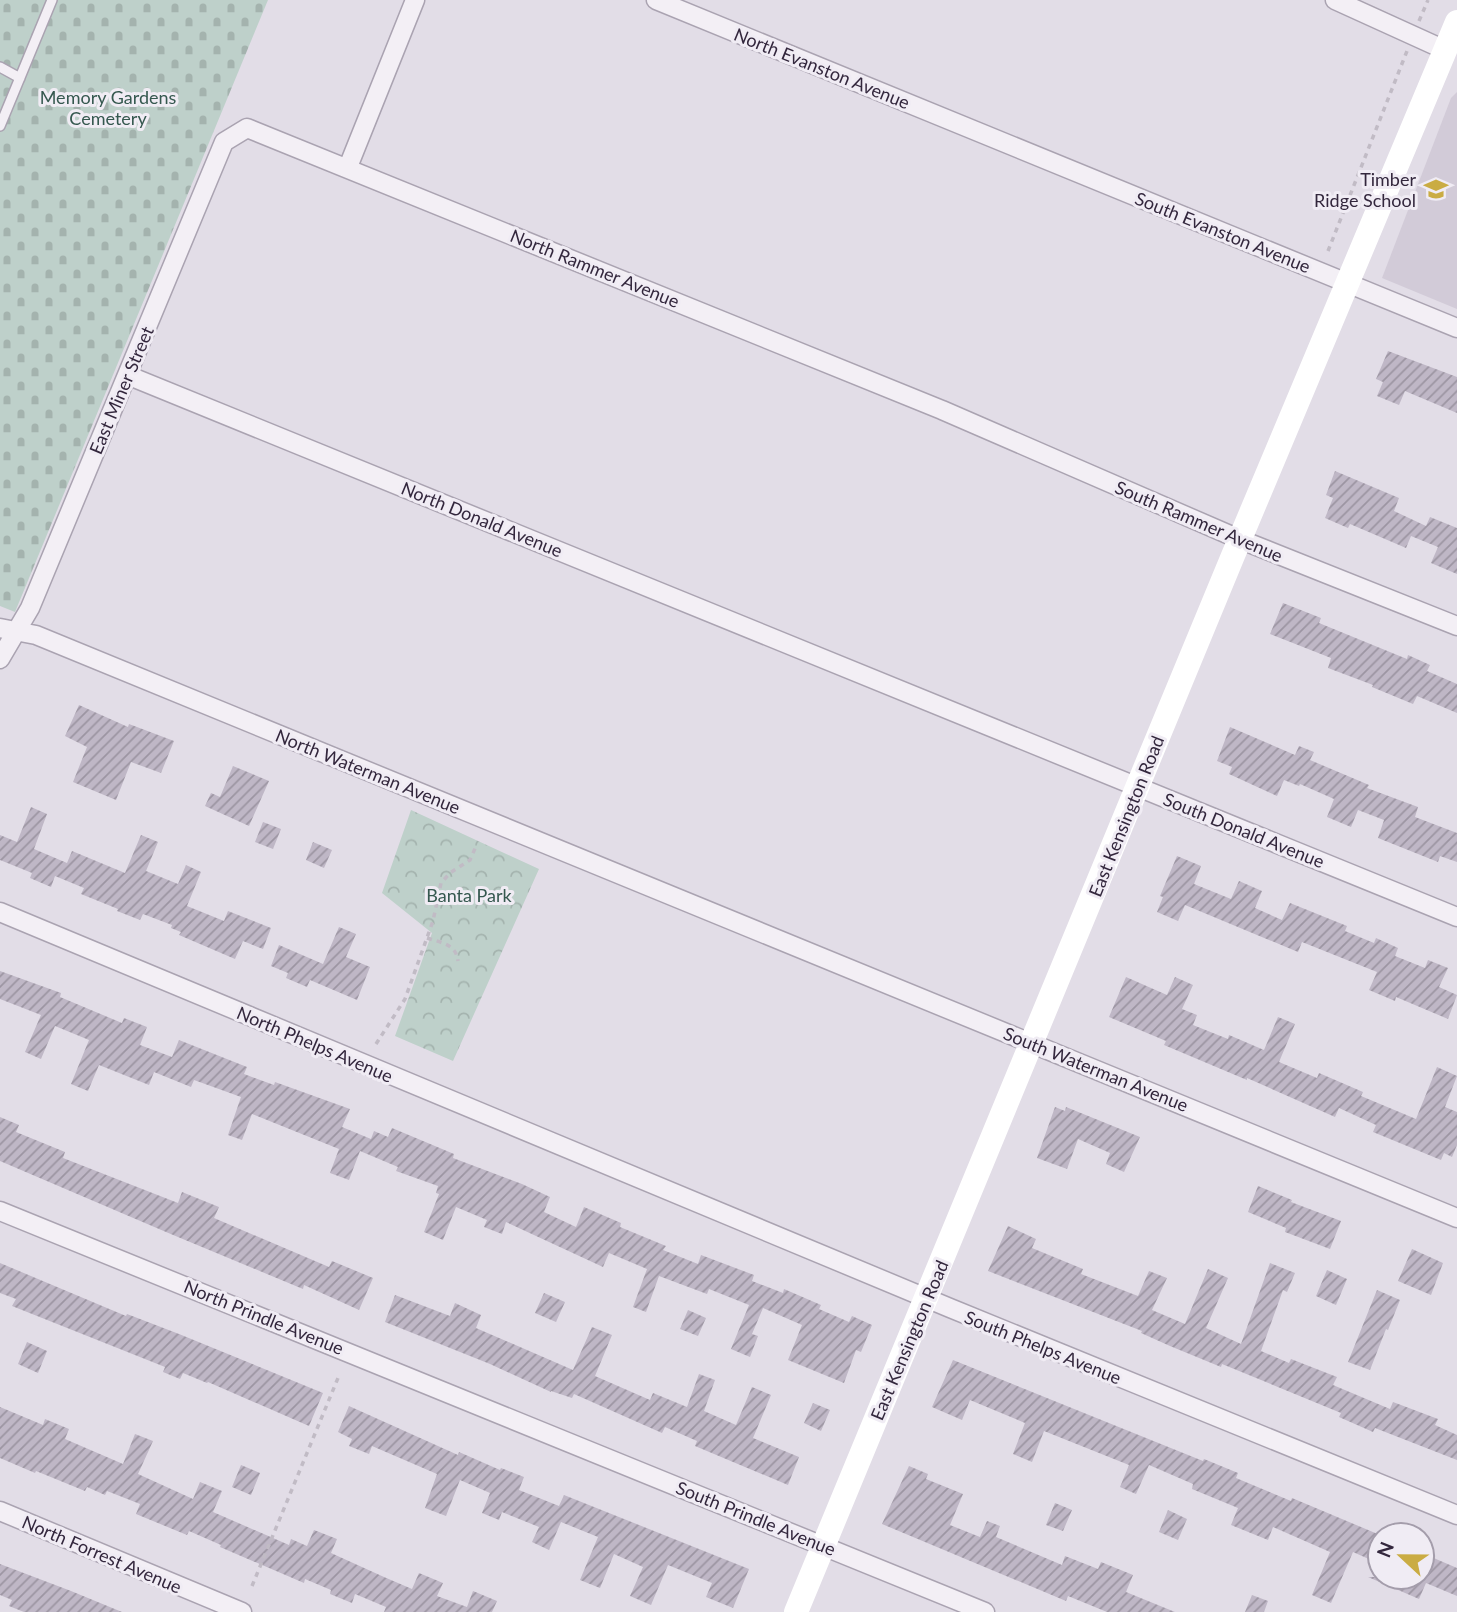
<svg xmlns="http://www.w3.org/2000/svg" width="1457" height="1612" font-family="Lato,sans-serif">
<defs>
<pattern id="cemetery-stones" width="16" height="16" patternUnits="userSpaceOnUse" patternTransform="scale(1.75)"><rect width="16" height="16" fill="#bed0ca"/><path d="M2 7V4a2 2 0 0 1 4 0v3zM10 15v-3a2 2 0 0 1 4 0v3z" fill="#a4b3ae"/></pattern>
<pattern id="park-crowns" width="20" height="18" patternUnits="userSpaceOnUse" patternTransform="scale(1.75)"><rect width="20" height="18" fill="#bed0ca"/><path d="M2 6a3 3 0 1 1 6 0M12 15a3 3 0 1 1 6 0" fill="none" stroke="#a4b3ae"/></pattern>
<pattern id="building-hatch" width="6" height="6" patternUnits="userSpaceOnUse" patternTransform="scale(1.75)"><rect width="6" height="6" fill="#bfb7c6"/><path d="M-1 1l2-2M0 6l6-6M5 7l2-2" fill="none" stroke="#9c95a2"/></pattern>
</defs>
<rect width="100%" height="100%" fill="#e2dde7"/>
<path fill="#d2cbd8" d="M1457 92V309L1382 278 1451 98Z"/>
<path fill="url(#cemetery-stones)" d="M0 0H268L15 612 0 606Z"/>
<path fill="url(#park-crowns)" d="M411 810 539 869 453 1061 395 1036 432 933 382 893Z"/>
<path fill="url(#building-hatch)" d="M1388 351 1457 377V413L1405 391 1399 405 1377 396 1383 382 1376 379Z
M1335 471 1399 498 1394 511 1426 526 1430 517 1457 528V574L1431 563 1438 547 1411 536 1406 548 1350 524 1348 528 1325 518 1333 498 1326 495Z
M1283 603 1321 618 1319 623 1407 659 1408 655 1430 665 1427 671 1457 684V713L1417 696 1413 704 1372 687 1373 685 1328 668 1331 658 1270 634Z
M79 705 128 727 129 724 174 741 161 773 131 762 116 800 73 782 87 747 65 736Z
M1230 727 1295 755 1299 746 1314 752 1310 760 1369 785 1367 788 1418 807 1415 817 1457 833V862L1440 856 1438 862 1378 838 1384 820 1358 810 1351 827 1327 817 1334 799 1300 784 1299 786 1284 780 1277 796 1229 774 1232 767 1217 761Z
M233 766 269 781 249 826 205 806 211 793 220 797Z
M31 807 47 814 34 849 67 863 72 851 125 873 141 835 158 842 146 871 178 884 186 865 201 872 187 906 224 921 228 911 271 928 263 949 243 941 235 959 179 935 181 932 171 928 172 925 143 914 140 920 117 911 118 909 81 894 84 888 55 876 51 887 30 878 32 873 0 860V835L17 842Z
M263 822 281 829 273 849 255 842Z
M313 842 332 850 324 868 306 860Z
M1177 856 1201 866 1194 884 1231 899 1239 881 1262 891 1255 908 1282 920 1290 903 1347 926 1345 931 1374 943 1376 938 1398 948 1395 956 1425 968 1428 960 1448 968 1439 987 1457 995 1448 1019 1396 997 1395 1001 1369 990 1377 972 1302 942 1298 952 1185 905 1178 921 1157 912 1163 897 1160 896Z
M339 927 356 934 346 957 370 967 357 1000 310 980 307 987 286 978 288 973 271 966 279 945 323 964Z
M0 971 61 993 60 997 122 1023 124 1018 147 1027 140 1045 172 1057 179 1040 247 1067 244 1074 274 1085 275 1082 350 1109 342 1127 371 1139 374 1131 388 1137 392 1128 454 1154 453 1158 522 1184 550 1197 544 1212 576 1227 584 1207 621 1223 620 1227 666 1246 663 1250 698 1264 701 1255 754 1275 752 1281 783 1293 784 1289 821 1305 819 1309 849 1322 852 1316 872 1325 861 1352 856 1350 844 1383 788 1360 802 1325 763 1308 752 1334 758 1336 750 1357 731 1349 749 1305 709 1289 707 1294 659 1276 646 1312 633 1307 647 1269 609 1253 603 1267 506 1222 502 1234 484 1227 487 1220 456 1207 443 1240 424 1232 439 1194 436 1193 438 1186 396 1171 398 1167 360 1151 349 1180 330 1173 339 1149 252 1114 242 1140 228 1135 241 1097 194 1080 191 1087 154 1072 149 1085 99 1065 88 1091 71 1084 89 1040 55 1026 41 1059 25 1052 41 1015 0 999Z
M1126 977 1167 995 1175 977 1193 985 1182 1009 1197 1015 1193 1025 1228 1039 1229 1035 1264 1050 1278 1017 1295 1024 1279 1062 1317 1078 1319 1073 1363 1092 1361 1096 1416 1119 1437 1067 1457 1076 1445 1107 1457 1112V1145L1452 1157 1444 1153 1441 1160 1373 1132 1376 1125 1339 1108 1335 1117 1247 1078V1080L1164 1045 1166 1041 1109 1017Z
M1055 1107 1065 1111 1066 1107 1140 1137 1124 1172 1106 1164 1110 1153 1078 1139 1067 1169 1037 1158Z
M0 1117 19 1125 16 1132 65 1152 63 1158 178 1203 182 1192 219 1207 214 1218 329 1267 332 1261 373 1278 359 1310 304 1285 303 1289 166 1232 0 1161Z
M1258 1186 1292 1200 1291 1202 1341 1221 1330 1249 1285 1232 1286 1228 1248 1212Z
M1008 1226 1036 1239 1032 1248 1083 1269 1081 1274 1138 1296 1149 1271 1167 1278 1152 1310 1185 1324 1208 1269 1228 1278 1206 1328 1241 1344 1270 1263 1295 1273 1287 1292 1283 1290 1261 1351 1289 1363 1291 1359 1337 1377 1333 1385 1390 1409 1393 1402 1438 1419 1435 1425 1457 1435V1460L1375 1428 1373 1432 1339 1417 1341 1413 1222 1364 1221 1367 1170 1346 1141 1333 1142 1331 988 1271Z
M1412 1249 1443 1263 1431 1295 1398 1281Z
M0 1263 126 1316 127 1314 179 1334 323 1393 309 1426 208 1382 207 1383 183 1373 180 1379 163 1372 165 1367 12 1306 16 1299 0 1293Z
M1327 1270 1347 1279 1336 1305 1316 1296Z
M1377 1290 1400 1300 1388 1330 1386 1329 1370 1370 1348 1362Z
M544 1293 565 1302 556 1322 535 1313Z
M395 1295 450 1316 455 1303 481 1315 476 1328 573 1370 592 1327 612 1335 595 1376 650 1400 653 1393 687 1407 699 1374 715 1380 704 1411 736 1425 752 1387 771 1395 753 1438 799 1457 788 1485 695 1446 697 1441 665 1427 662 1433 574 1394 572 1398 551 1391V1392L490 1364 385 1322Z
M688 1310 706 1318 698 1336 680 1329Z
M27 1342 47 1351 38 1373 18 1364Z
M953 1360 1203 1461 1204 1459 1238 1473 1236 1478 1291 1501 1292 1498 1380 1535V1564L1353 1552 1331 1603 1312 1595 1330 1552 1273 1527 1268 1540 1231 1525 1238 1508 1192 1489 1193 1484 1149 1465 1136 1494 1120 1487 1129 1465 1044 1431 1032 1462 1013 1454 1025 1423 970 1400 962 1420 932 1407Z
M813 1403 830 1410 821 1431 804 1423Z
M349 1406 458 1455 459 1452 500 1470 501 1468 524 1477 519 1490 559 1506 564 1495 749 1569 733 1608 706 1597 712 1583 668 1565 651 1605 630 1596 643 1567 614 1554 600 1588 580 1580 598 1537 561 1522 549 1550 532 1542 539 1527 502 1512 499 1520 482 1513 490 1493 460 1480 446 1516 425 1508 437 1474 372 1446 369 1454 349 1446 352 1439 338 1432Z
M0 1407 43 1425 45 1419 69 1429 65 1439 123 1464 135 1434 153 1441 138 1474 193 1499 200 1482 222 1491 213 1512 289 1545 291 1539 307 1546 314 1530 337 1539 331 1553 384 1577 412 1589 419 1573 443 1583 437 1596 467 1607 473 1591 497 1601 492 1612H384L386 1607 355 1594 352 1603 330 1594 331 1590 305 1579 304 1583 220 1547 221 1545 189 1531 187 1535 136 1514 140 1504 107 1491 105 1495 87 1487 85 1491 36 1471 35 1473 0 1458Z
M241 1465 260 1473 251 1495 232 1487Z
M909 1466 928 1474 926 1479 963 1494 950 1525 980 1537 987 1521 1000 1526 996 1537 1062 1565 1065 1556 1098 1569 1101 1562 1133 1575 1126 1592 1175 1612H1107L1068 1596 1066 1601 882 1524Z
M1055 1503 1072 1510 1063 1531 1046 1525Z
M1168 1510 1187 1519 1178 1540 1159 1532Z
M1422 1553 1457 1568V1596L1426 1583 1419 1599 1368 1577H1422Z
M0 1564 71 1591 122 1612H24L9 1606 12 1600 0 1595Z
M1252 1595 1268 1601 1264 1612H1245Z"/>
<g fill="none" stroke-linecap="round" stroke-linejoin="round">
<g stroke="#aaa3b1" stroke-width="12">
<path id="lane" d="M0 67 20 78
M0 126 52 0"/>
</g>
<g stroke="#aaa3b1" stroke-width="21">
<path id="street" d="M656 0 1457 328
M1335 0 1445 50
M348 167 415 0
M127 375 1457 917
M0 628 36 635 1457 1218
M0 659 30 608 224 142 247 128 942 410 1239 539 1457 626
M0 912 950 1308 1457 1515
M0 1211 985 1612
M0 1511 242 1612"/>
</g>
<path stroke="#c1bbc5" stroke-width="3.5" stroke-dasharray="5 5" stroke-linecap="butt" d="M1419 21 1428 0
M1328 251 1407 51
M427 938C442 943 456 944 458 961
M376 1044 405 999 433 921 441 883 450 873 470 860 477 844
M252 1586 338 1378"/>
<use href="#lane" stroke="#f3eff5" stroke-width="9"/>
<use href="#street" stroke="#f3eff5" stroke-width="18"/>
<path stroke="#fff" stroke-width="24" d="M796 1612 1232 558 1457 22"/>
</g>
<defs>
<g id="school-bare" transform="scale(1.89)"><path d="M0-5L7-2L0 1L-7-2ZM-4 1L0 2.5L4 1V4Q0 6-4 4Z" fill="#caac43" stroke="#f0ecf4" stroke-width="2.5" paint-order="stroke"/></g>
</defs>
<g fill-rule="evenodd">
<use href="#school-bare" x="1436" y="189"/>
</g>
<g text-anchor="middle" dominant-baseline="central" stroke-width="6" stroke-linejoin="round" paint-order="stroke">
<g font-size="18" fill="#33273d" stroke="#f0ecf4">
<text transform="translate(822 68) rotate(22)">North Evanston Avenue</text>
<text transform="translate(1223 232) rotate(22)">South Evanston Avenue</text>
<text transform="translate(595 268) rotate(22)">North Rammer Avenue</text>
<text transform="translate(121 390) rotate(-67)">East Miner Street</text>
<text transform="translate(482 519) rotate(22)">North Donald Avenue</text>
<text transform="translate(1199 521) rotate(23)">South Rammer Avenue</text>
<text transform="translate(368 771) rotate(22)">North Waterman Avenue</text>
<text transform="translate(1126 816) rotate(-68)">East Kensington Road</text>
<text transform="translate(1244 830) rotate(22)">South Donald Avenue</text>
<text transform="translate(315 1044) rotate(23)">North Phelps Avenue</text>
<text transform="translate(1096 1069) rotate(22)">South Waterman Avenue</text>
<text transform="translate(264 1317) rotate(22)">North Prindle Avenue</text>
<text transform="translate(909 1340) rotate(-67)">East Kensington Road</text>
<text transform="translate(1043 1347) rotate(22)">South Phelps Avenue</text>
<text transform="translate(756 1518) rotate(22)">South Prindle Avenue</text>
<text transform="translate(102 1554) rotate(23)">North Forrest Avenue</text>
</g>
<g font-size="18" fill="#35584f" stroke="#f0ecf4">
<text x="108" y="97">Memory Gardens<tspan x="108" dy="21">Cemetery</tspan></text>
<text x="469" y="895">Banta Park</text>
</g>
<g font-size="18" fill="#33273d" stroke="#f0ecf4" text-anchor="end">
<text x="1416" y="179">Timber<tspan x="1416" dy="21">Ridge School</tspan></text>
</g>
</g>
<g transform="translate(1401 1556) rotate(292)"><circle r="33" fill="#f0ecf4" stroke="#a49dab" stroke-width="2"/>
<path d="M0-5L12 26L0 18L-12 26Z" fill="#caac43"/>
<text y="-10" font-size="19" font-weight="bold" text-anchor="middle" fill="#33273d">N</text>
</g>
</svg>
